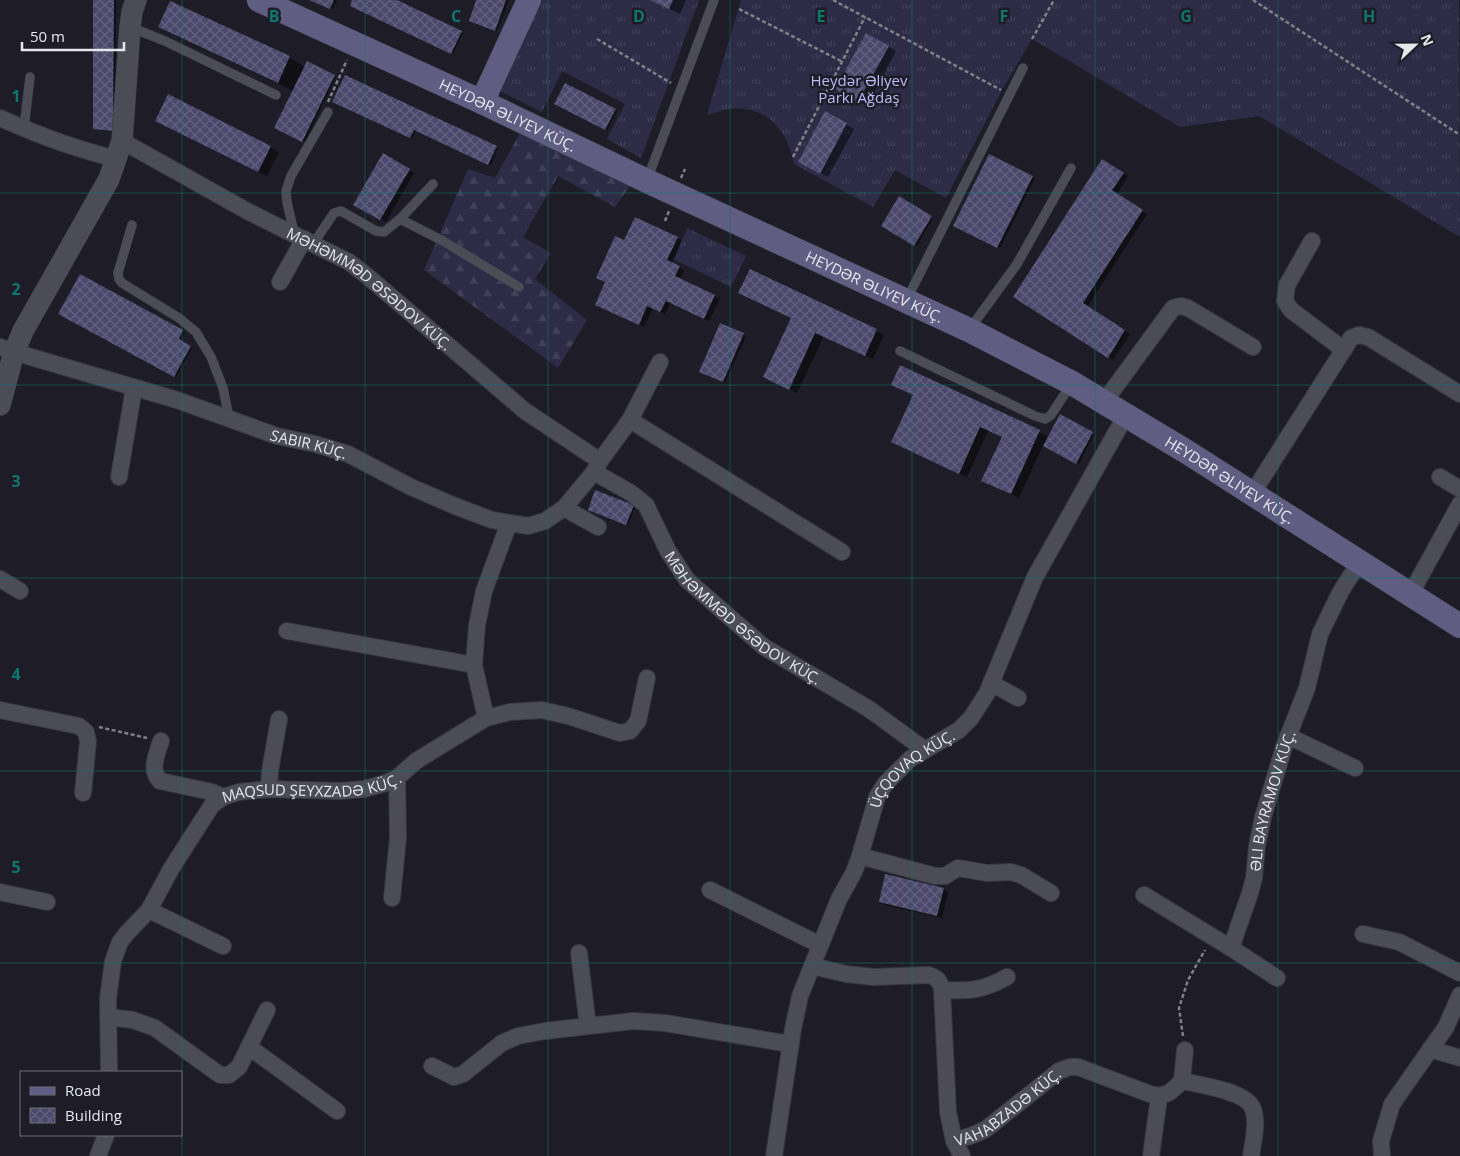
<svg xmlns="http://www.w3.org/2000/svg" width="1460" height="1156" font-family="'Open Sans',sans-serif">
<defs>
<pattern id="grass-tufts" width="24" height="20" patternUnits="userSpaceOnUse" patternTransform="scale(1.25)"><rect width="24" height="20" fill="#2d2b46"/><path d="M3 7l-1-3M5 7V3M7 7l1-3M15 17l-1-3M17 17v-4M19 17l1-3" fill="none" stroke="#414058"/></pattern>
<pattern id="forest-firs" width="22" height="20" patternUnits="userSpaceOnUse" patternTransform="scale(1.25)"><rect width="22" height="20" fill="#2d2b46"/><path d="M5 1l3.5 6h-7zM16 11l3.5 6h-7z" fill="#414058"/></pattern>
<pattern id="building-cross-hatch" width="8" height="8" patternUnits="userSpaceOnUse" patternTransform="scale(1.25)"><rect width="8" height="8" fill="#4a486b"/><path d="M0 0l8 8M0 8l8-8" fill="none" stroke="#646280"/></pattern>
</defs>
<rect width="100%" height="100%" fill="#1e1d27"/>
<path fill="url(#grass-tufts)" d="M542 0H699L641 158 607 139 625 104 562 71 542 112 500 91Z
M741 0H1459L1460 237 1259 116 1180 127 1032 39 1002 90 946 198 895 170 873 207 794 164C788 131 767 105 730 109 722 110 714 113 707 115Z
M687 228 746 256 731 287 673 259Z"/>
<path fill="url(#forest-firs)" d="M521 131 632 183 615 207 558 176 523 237 551 253 535 279 587 320 558 368 424 270 468 169 495 178Z"/>
<path fill="#0007" d="M95 0H116L115 131 94 129Z
M312 0H337L333 9Z
M354 0H394L463 33 453 54 351 5Z
M478 0H509L497 31 472 22Z
M651 0H686L680 14Z
M159 27 289 57 305 67 307 63 336 77 305 142 276 128 294 91 176 36Z
M866 34 896 51 867 106 837 89Z
M345 76 498 148 491 165 416 130 412 138 334 101Z
M566 84 617 111 607 130 556 103Z
M168 96 279 152 267 176 164 125Z
M825 113 854 129 828 177 799 161Z
M384 155 414 173 386 222 355 204Z
M990 155 1035 178 1000 248 955 225Z
M1103 160 1128 176 1117 194 1147 214 1087 307 1130 334 1113 360 1015 296Z
M899 198 933 218 917 246 883 225Z
M677 238 682 241 672 263 684 270 680 279 720 299 709 321 671 303 665 314 653 308 644 327 601 307 625 242Z
M750 270 884 335 873 359 824 336 797 393 773 381 792 318Z
M80 275 185 333 180 341 192 348 176 377 60 313Z
M721 324 746 336 725 383 700 371Z
M901 367 1049 437 1060 416 1094 434 1079 464 1043 445 1019 498 991 485 1003 437 988 431 967 477 901 446 915 395Z
M633 506 635 507 628 525 591 510Z
M943 889 948 892 942 918 885 905 880 902Z"/>
<path fill="url(#building-cross-hatch)" d="M93 0H114L113 131 93 129Z
M309 0H334L330 9Z
M352 0H397L462 31 451 54 350 6Z
M476 0H506L495 31 469 21Z
M650 0H673L669 9Z
M170 1 290 56 278 83 158 27Z
M866 33 889 46 858 102 835 89Z
M307 61 335 75 302 142 274 128Z
M345 75 497 146 488 165 414 130 410 138 332 102Z
M565 83 616 109 605 130 554 104Z
M168 94 271 146 258 172 155 121Z
M825 111 847 123 820 174 798 162Z
M383 153 410 169 380 220 353 205Z
M989 154 1033 176 997 248 953 226Z
M1102 159 1124 173 1112 190 1143 210 1083 303 1125 330 1108 358 1013 297Z
M899 196 932 216 914 246 881 226Z
M635 217 678 237 667 260 680 266 675 276 715 295 704 319 666 301 660 312 647 306 639 325 595 305 605 282 596 278 615 236 624 240Z
M750 269 877 329 865 356 815 333 789 390 763 377 791 318 738 293Z
M80 274 183 330 179 339 191 346 174 377 58 314Z
M720 323 744 333 723 382 699 372Z
M900 365 1040 430 1011 494 981 481 1002 437 980 427 959 474 891 442 913 395 891 385Z
M1060 414 1093 432 1076 464 1043 446Z
M595 490 634 505 626 525 588 510Z
M885 874 944 888 937 916 879 902Z"/>
<g fill="none" stroke-linecap="round" stroke-linejoin="round">
<g stroke="#393841" stroke-width="10">
<path id="service" d="M130 27 165 41 276 95
M24 128 30 77
M647 180 714 0
M400 219 443 241 519 287
M132 225 118 273 119 279 122 283 179 318 196 332 211 357 223 388 229 418
M294 233 287 202 286 191 291 176 328 112
M313 244 334 213 341 211 376 231 384 232 400 219 433 184
M906 301 1023 68
M969 330 1017 264 1071 168
M900 351 1035 416 1045 419 1051 415 1072 383"/>
</g>
<g stroke="#393841" stroke-width="18">
<g id="minor">
<path d="M0 118C40 136 74 149 117 159"/>
<path id="s1" d="M122 141 249 212 349 262 366 275 525 411 600 461 594 472 631 493 646 505 668 551 687 580 764 647 869 709 925 750"/>
<path d="M1312 241 1287 285 1285 301 1291 310 1344 350"/>
<path d="M280 282 304 239"/>
<path id="s2" d="M0 347 14 352 177 400 277 436 315 444 348 454 411 487 455 506 492 520 528 526 545 521 564 508 594 472"/>
<path d="M1104 402 1173 308 1181 306 1188 308 1253 347"/>
<path d="M630 420 660 362"/>
<path d="M600 461 630 420 842 552"/>
<path d="M119 477 134 388"/>
<path d="M1440 477 1460 489"/>
<path d="M1252 494 1351 338 1359 335 1368 337 1460 394"/>
<path d="M564 508 598 527"/>
<path d="M0 579 20 591"/>
<path d="M1410 595 1460 504"/>
<path d="M287 631 474 665"/>
<path d="M991 683 1018 698"/>
<path d="M0 710 79 726 86 732 88 742 83 793"/>
<path d="M486 718 474 665 477 625 484 591 509 523"/>
<path d="M1288 736 1355 768"/>
<path d="M161 741C157 754 149 770 160 781L212 792 223 797"/>
<path d="M269 789 270 771 279 719"/>
<path d="M860 856 935 876H945L958 868 987 873 1011 872 1021 875 1051 893"/>
<path d="M710 890 820 945"/>
<path d="M0 892 47 902"/>
<path id="s3" d="M1144 895 1231 948 1250 893 1254 878 1257 846 1263 817 1284 747 1307 688 1320 634 1341 591 1359 563"/>
<path d="M392 898 398 838 397 778"/>
<path d="M149 910 223 946"/>
<path d="M1363 934 1399 942 1460 973"/>
<path d="M1231 948 1277 978"/>
<path d="M579 953 588 1026"/>
<path id="s4" d="M812 966 846 974 874 977 929 975C938 978 940 981 942 990L948 1112 954 1141 973 1135 986 1129 1059 1071 1070 1067H1078L1150 1094C1166 1098 1171 1092 1182 1081 1200 1085 1247 1091 1253 1109 1258 1123 1253 1142 1251 1156"/>
<path d="M942 990C970 991 982 991 1007 977"/>
<path d="M108 1017 133 1020 155 1028 220 1075H229L239 1067 267 1010"/>
<path d="M249 1047 337 1111"/>
<path d="M1430 1049 1460 1058"/>
<path d="M432 1066 454 1077 463 1074 502 1043 518 1036 545 1031 633 1021 665 1023 790 1044"/>
<path id="s5" d="M109 1072 108 999 113 961 120 942 127 933 149 910 171 869 212 805 223 797 239 792 269 789 340 791 364 789 386 783 397 778 416 761 486 718 510 712 542 710 568 716 620 733 630 731 638 721 647 678"/>
<path d="M1182 1081 1185 1050"/>
<path d="M954 1141 962 1156"/>
<path d="M98 1156 106 1135"/>
<path id="s6" d="M774 1156 793 1029 800 996 839 899 854 872 860 856 877 797 885 784 910 759 959 730 971 718 987 693 1035 577 1126 415"/>
<path d="M1151 1156 1159 1097"/>
<path d="M1382 1156 1381 1141 1392 1104 1446 1027 1460 995"/>
</g>
</g>
<g stroke="#393841" stroke-width="22">
<path id="tertiary" d="M0 405 14 352 23 331 109 179 122 141 130 27 132 12 136 0"/>
</g>
<g stroke="#393841" stroke-width="25">
<g id="secondary">
<path id="s7" d="M259 0 482 102 647 181 969 330 1072 383 1187 452 1460 626"/>
<path d="M482 102 529 0"/>
</g>
</g>
<path stroke="#818089" stroke-width="2.5" stroke-dasharray="4 2.5" stroke-linecap="butt" d="M833 0 1001 90
M1253 0 1460 135
M739 9 841 61
M597 39 671 83
M1032 39 1054 0
M328 102 347 60
M793 157 865 17
M681 178 685 169
M665 221 669 211
M99 727 147 738
M1183 1036 1179 1008 1188 980 1205 950"/>
<use href="#service" stroke="#4c4c57" stroke-width="9"/>
<use href="#minor" stroke="#4c4c57" stroke-width="16"/>
<use href="#tertiary" stroke="#4c4c57" stroke-width="21"/>
<use href="#secondary" stroke="#605d82" stroke-width="24"/>
</g>
<path fill="none" stroke="#0f766e" stroke-width="1" stroke-opacity="0.55" d="M182 0V1156M365 0V1156M548 0V1156M730 0V1156M912 0V1156M1095 0V1156M1278 0V1156M0 193H1460M0 385H1460M0 578H1460M0 771H1460M0 963H1460"/>
<g text-anchor="middle" dominant-baseline="central" stroke-width="5" stroke-linejoin="round" paint-order="stroke">
<g font-size="15" fill="#bdb9f8" stroke="#1e1d27">
<text x="859" y="80">Heydər Əliyev<tspan x="859" dy="17">Parkı Ağdaş</tspan></text>
</g>
<g font-size="15" fill="#e6e6ed" stroke="#1e1d27">
<text stroke="none"><textPath href="#s7" startOffset="274">HEYDƏR ƏLIYEV KÜÇ.</textPath></text>
<text stroke="none"><textPath href="#s7" startOffset="679">HEYDƏR ƏLIYEV KÜÇ.</textPath></text>
<text stroke="none"><textPath href="#s1" startOffset="289">MƏHƏMMƏD ƏSƏDOV KÜÇ.</textPath></text>
<text stroke="none"><textPath href="#s2" startOffset="324">SABIR KÜÇ.</textPath></text>
<text stroke="none"><textPath href="#s7" startOffset="1084">HEYDƏR ƏLIYEV KÜÇ.</textPath></text>
<text stroke="none"><textPath href="#s1" startOffset="805">MƏHƏMMƏD ƏSƏDOV KÜÇ.</textPath></text>
<text stroke="none"><textPath href="#s6" startOffset="421">ÜÇQOVAQ KÜÇ.</textPath></text>
<text stroke="none"><textPath href="#s5" startOffset="400">MAQSUD ŞEYXZADƏ KÜÇ.</textPath></text>
<text stroke="none"><textPath href="#s3" startOffset="255">ƏLI BAYRAMOV KÜÇ.</textPath></text>
<text stroke="none"><textPath href="#s4" startOffset="355">VAHABZADƏ KÜÇ.</textPath></text>
</g>
</g>
<g font-size="16" text-anchor="middle" font-weight="bold" fill="#0f766e" stroke="#1e1d27" stroke-width="5" stroke-linejoin="round" paint-order="stroke">
<text x="274" y="22">B</text>
<text x="456" y="22">C</text>
<text x="639" y="22">D</text>
<text x="821" y="22">E</text>
<text x="1004" y="22">F</text>
<text x="1186" y="22">G</text>
<text x="1369" y="22">H</text>
<text x="16" y="102">1</text>
<text x="16" y="295">2</text>
<text x="16" y="487">3</text>
<text x="16" y="680">4</text>
<text x="16" y="873">5</text>
</g>
<rect x="20" y="1071" width="162" height="65" fill="#1e1d27" stroke="#6e6d76"/>
<rect x="30" y="1087" width="25" height="8" fill="#605d82" stroke="#6e6d76"/>
<text x="65" y="1096" font-size="15" fill="#e6e6ed">Road</text>
<rect x="30" y="1108" width="25" height="15" fill="url(#building-cross-hatch)" stroke="#6e6d76"/>
<text x="65" y="1121" font-size="15" fill="#e6e6ed">Building</text>
<g transform="translate(1415 45) rotate(68)" stroke="#1e1d27" stroke-width="4" paint-order="stroke">
<path d="M0-4L9 19L0 12L-9 19Z" fill="#e6e6ed"/>
<text y="-8" font-size="14" font-weight="bold" text-anchor="middle" fill="#e6e6ed">N</text>
</g>
<path d="M22 42v8h102v-8" fill="none" stroke="#e6e6ed" stroke-width="2.5"/>
<text x="30" y="42" font-size="15" fill="#e6e6ed" stroke="#1e1d27" stroke-width="4" paint-order="stroke">50 m</text>
</svg>
